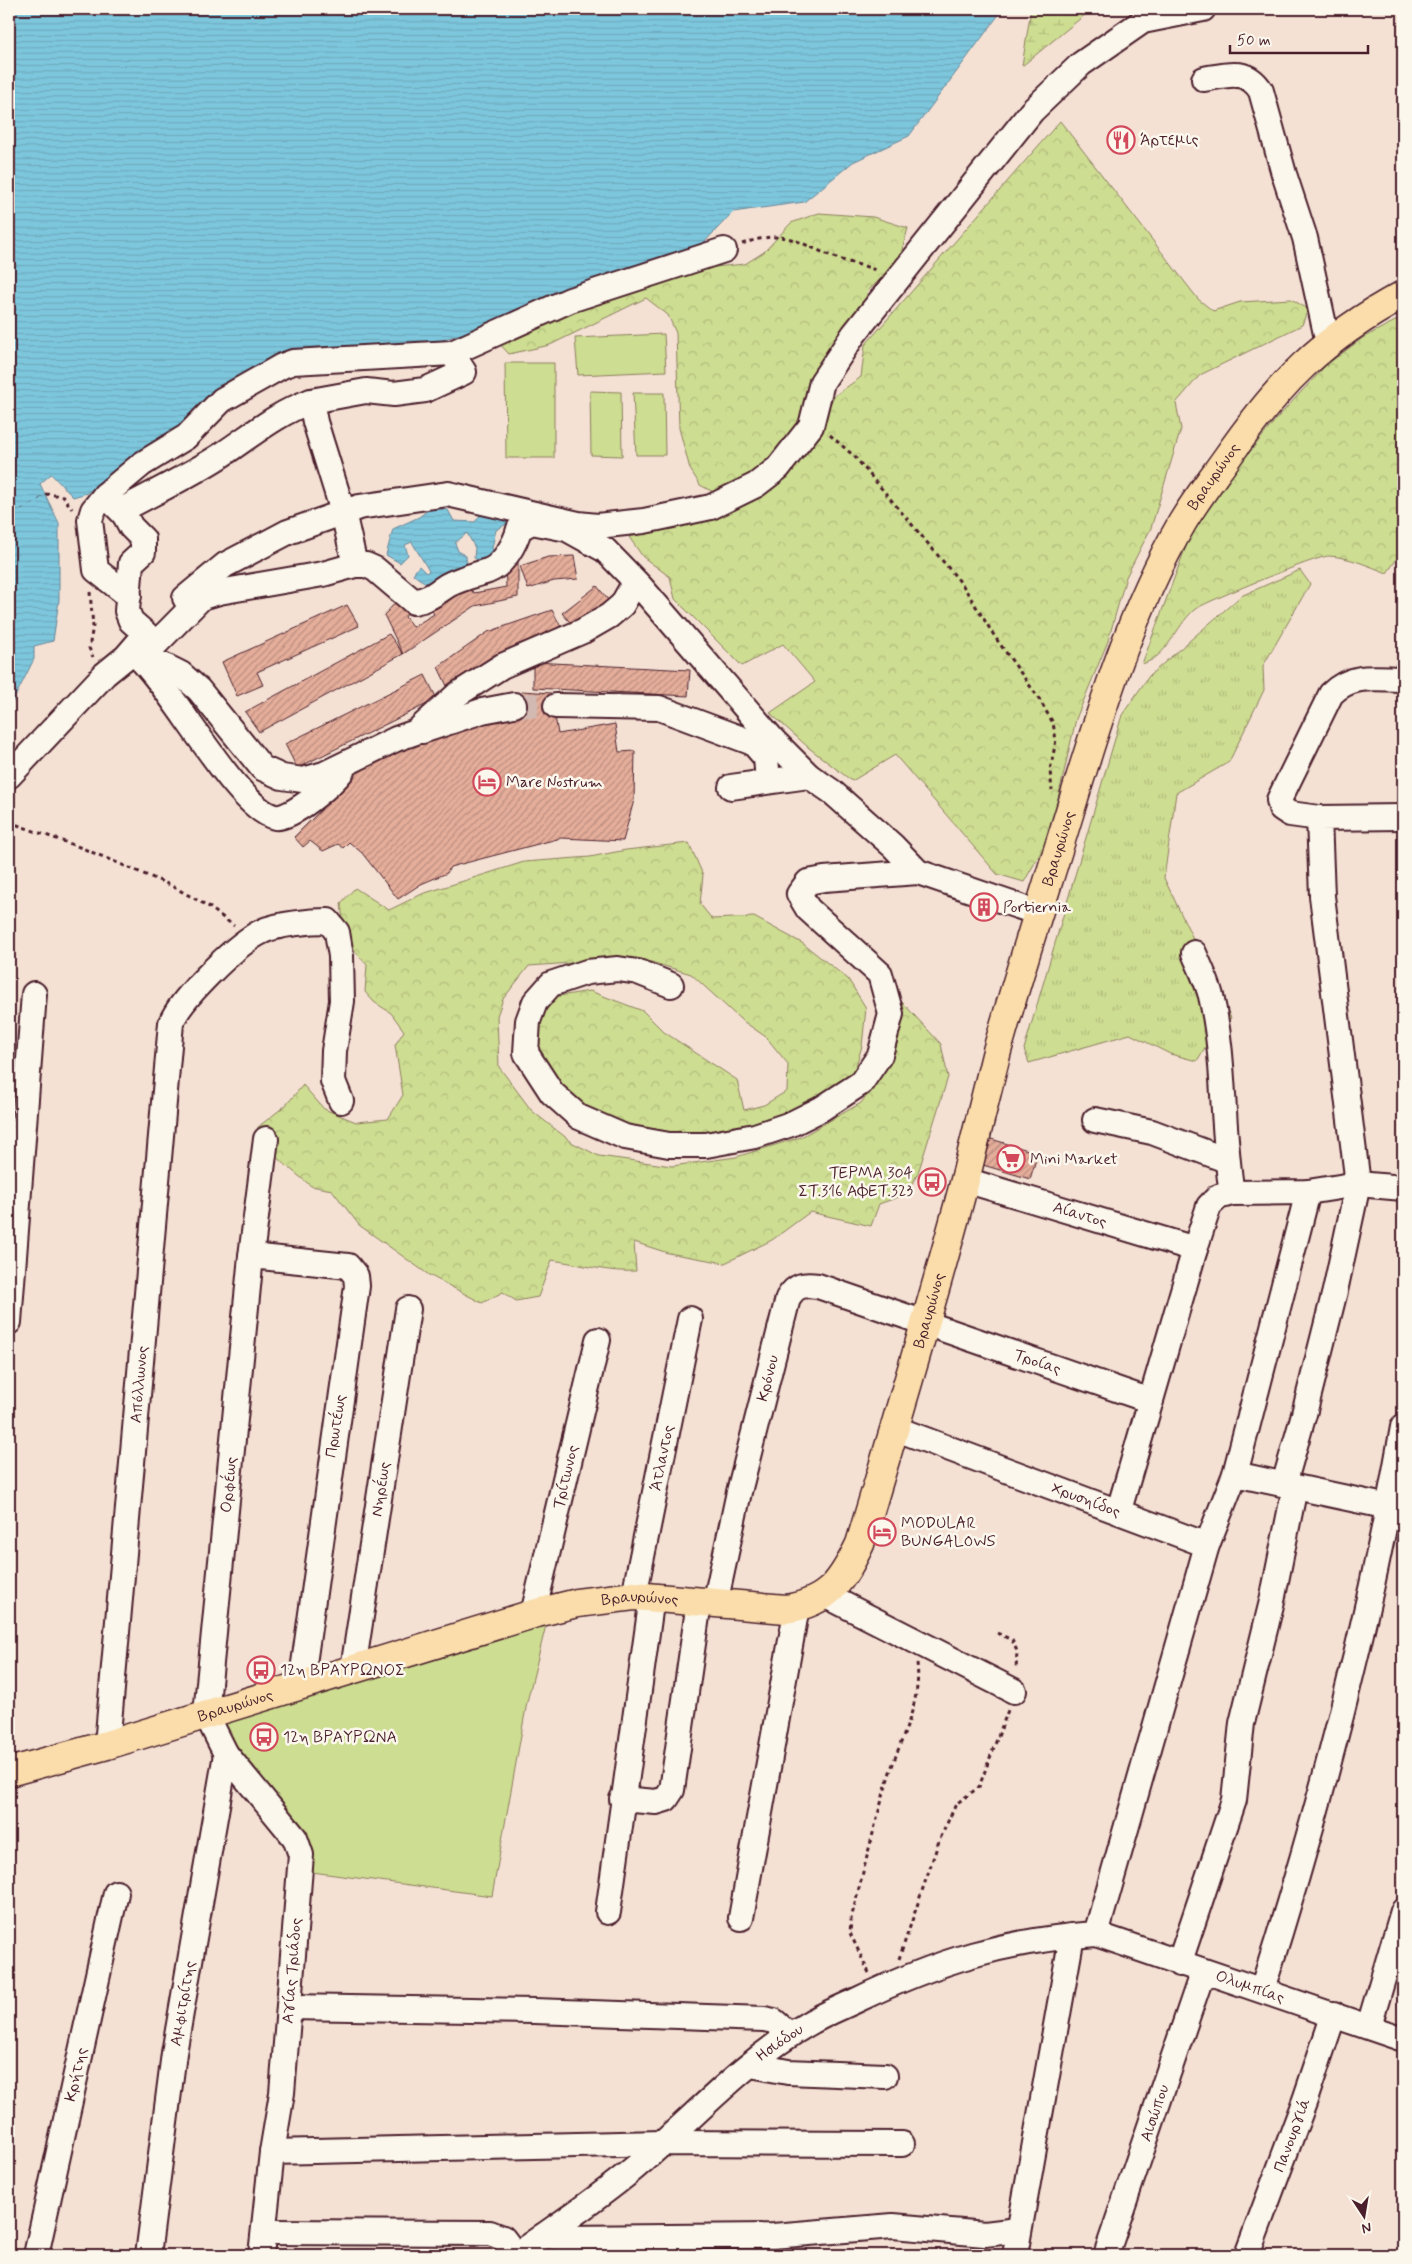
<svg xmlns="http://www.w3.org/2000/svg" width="1412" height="2264" font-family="Mynerve,sans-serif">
<defs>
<pattern id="grass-tufts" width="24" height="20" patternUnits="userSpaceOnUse" patternTransform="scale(1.25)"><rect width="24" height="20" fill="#cddd91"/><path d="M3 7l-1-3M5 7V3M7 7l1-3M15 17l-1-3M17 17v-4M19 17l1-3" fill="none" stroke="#b2bd7d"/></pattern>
<pattern id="forest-crowns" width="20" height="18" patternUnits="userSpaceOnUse" patternTransform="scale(1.25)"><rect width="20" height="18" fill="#cddd91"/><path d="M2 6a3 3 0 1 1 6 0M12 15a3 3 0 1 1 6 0" fill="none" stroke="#b2bd7d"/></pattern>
<pattern id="wetland-marsh" width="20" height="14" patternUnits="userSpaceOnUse" patternTransform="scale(1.25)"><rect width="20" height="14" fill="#cddd91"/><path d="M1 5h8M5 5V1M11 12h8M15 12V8" fill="none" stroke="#b2bd7d"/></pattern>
<pattern id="water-rules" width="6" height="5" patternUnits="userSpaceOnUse" patternTransform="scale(1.25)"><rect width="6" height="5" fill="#7dc7dd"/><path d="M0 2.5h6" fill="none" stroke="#6eaabe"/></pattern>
<pattern id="building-hatch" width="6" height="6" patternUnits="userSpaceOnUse" patternTransform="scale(1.25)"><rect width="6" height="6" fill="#e5ae9b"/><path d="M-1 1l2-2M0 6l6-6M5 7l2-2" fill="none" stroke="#bc8d7f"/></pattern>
</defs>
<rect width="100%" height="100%" fill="#f4e1d4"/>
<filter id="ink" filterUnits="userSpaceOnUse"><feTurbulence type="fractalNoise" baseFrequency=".02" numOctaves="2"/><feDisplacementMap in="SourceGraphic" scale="10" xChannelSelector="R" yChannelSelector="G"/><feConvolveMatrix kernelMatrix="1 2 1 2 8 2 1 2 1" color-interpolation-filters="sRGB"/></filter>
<g filter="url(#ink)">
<path fill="url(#grass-tufts)" stroke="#8c7e5e" d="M1300 570 1310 584 1263 666 1264 690 1229 762 1176 793 1164 878 1231 1018 1210 1039 1197 1061 1170 1054 1130 1034 1029 1063 1024 1049 1122 715 1149 676 1241 596Z"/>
<path fill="url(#forest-crowns)" stroke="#8c7e5e" d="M1060 121 1198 299 1213 311 1240 302 1291 299 1308 309 1302 325 1200 375 1176 403 1181 429 1151 528 1126 577 1108 641 1076 719 1049 838 1024 882 997 874 895 755 852 781 809 748 770 713 815 682 783 644 742 666 675 599 670 577 643 557 629 537 711 520 741 504 823 419 834 396 861 377 865 345Z
M819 213 873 217 908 228 899 261 868 291 863 307 806 423 778 462 719 495 700 485 690 469 679 428 676 333 668 315 646 298 550 345 509 354 497 341 514 320 684 270 745 264 764 252 791 223Z
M1403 317V550L1387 573C1369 566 1349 557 1329 556 1317 556 1204 602 1194 610 1175 627 1168 657 1142 664L1194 525 1229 478 1277 418 1326 365 1364 337Z
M689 843 703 875 700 904 712 919 754 917 802 943 848 979 866 1008 862 1046 851 1083 800 1110 697 1140 654 1136 574 1104 532 1054 533 1022 553 997 590 991 643 1011 664 1032 737 1080 744 1110 764 1105 787 1091 788 1064 766 1037 740 1019 691 974 651 962 572 963 529 966 503 999 497 1016 499 1067 532 1111 573 1143 599 1156 672 1166 736 1157 801 1137 861 1103 884 1073 897 1043 901 1001 941 1044 948 1077 918 1173 907 1194 879 1204 871 1226 810 1212 772 1240 725 1263 668 1253 634 1242 636 1271C608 1273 581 1264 552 1260L538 1297 516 1301 503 1292 482 1303 429 1275 359 1225 332 1190 311 1186 276 1157 251 1152 258 1127 286 1105 303 1085 324 1109 356 1122 388 1119 403 1095 395 1045 404 1031 391 1013 374 1002 365 992 367 965 345 940 341 903 355 888 389 910 422 894 524 862 590 857 626 850Z"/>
<path fill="url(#wetland-marsh)" stroke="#8c7e5e" d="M1031 9H1092L1022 66Z"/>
<path fill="#cddd91" stroke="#8c7e5e" d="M664 334 666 371 578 375 575 338Z
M505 363H554V458H506Z
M590 391 621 392 622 456 591 455Z
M633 393H664L665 455H636Z
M550 1609 527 1702 492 1896 312 1872 206 1714Z"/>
<path fill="url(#water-rules)" stroke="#698496" d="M9 9H1003L909 136 853 162 804 202 733 212 695 252 631 267 565 290 490 325 445 339 417 351 286 359 204 417 87 493 73 497 51 474 40 484 59 523V600L53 641 34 646V659L12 703 9 706Z
M432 507 448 510 454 521 475 522 481 514 509 516 508 523 496 530 492 548 496 557 486 564 474 558 475 548 467 533 455 543 458 551 466 556 467 572C445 583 433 592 413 574L419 566 426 573 429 571 412 542 405 545 408 555 400 563 386 555 393 529 419 517Z"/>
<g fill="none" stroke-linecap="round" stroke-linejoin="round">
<path stroke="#595160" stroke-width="1" stroke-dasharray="6 5" stroke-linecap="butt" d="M9 516 38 500 45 494"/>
</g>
<path fill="url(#building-hatch)" stroke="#4a1f2b" d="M518 555V597L475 606 403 654 384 615 399 599 409 611 405 617 413 627 434 614 429 606 464 584 474 593 506 587 505 557Z
M574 556 578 579 554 581 528 589 520 566 548 557Z
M597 586 613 606 575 628 562 613Z
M347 605 359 626 257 672 263 685 237 696 222 662Z
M552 610 565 634 449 690 438 667 488 632Z
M389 634 403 654 259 732 245 712Z
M533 662 690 670 688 696 533 688Z
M425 675 437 699 297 768 285 744Z
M522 691 551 693 558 734 615 724 619 752 635 751 634 800 623 841 561 838 450 867 447 873 421 884 398 899 362 853 349 842 343 848 338 844 323 851 310 841 303 847 294 837 322 809 318 798 372 753 520 713Z
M991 1139 1038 1153 1030 1179 983 1165Z"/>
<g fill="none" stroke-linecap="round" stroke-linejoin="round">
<path stroke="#d2bab2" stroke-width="24" stroke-dasharray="24 12" stroke-linecap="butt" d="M514 705 556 706"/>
<g stroke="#4a1f2b" stroke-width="28">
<g id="minor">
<path d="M1204 79C1227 75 1247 68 1261 91L1284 174 1305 238 1328 343"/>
<path d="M311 401 366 391 394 394 425 390 464 372 452 353 570 300 724 250"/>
<path d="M105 495 93 510 90 520 96 570 129 596"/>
<path d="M123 513 105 495 142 464 186 437 222 400 282 366 293 362 452 353"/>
<path d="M635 582 622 605 609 616 583 631 502 666 458 694 416 732 396 739 324 774 303 780 282 777 262 768 199 690 181 674 163 665 141 659 202 597 219 592 323 574 355 565H366L375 569 414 602C430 599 435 593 448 585 461 578 475 575 488 571 503 566 516 542 519 529L532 522 567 529 605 550 640 586 774 741 809 776 831 791 893 846 918 872 1038 913"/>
<path d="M185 598 225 565 288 532 359 507 448 494 578 524 597 526 644 521 711 507 756 485 778 468 811 426 822 382 854 334 1032 111 1081 64 1143 21 1203 9"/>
<path d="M146 634 131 621 127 611 131 563 143 552V539L131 527 122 510C155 492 191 475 223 454 253 434 276 414 311 401L315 422 343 512 355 565"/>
<path d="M138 657C171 686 238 810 275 817 291 820 332 784 342 771"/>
<path d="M556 706 659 708 753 743 766 758 768 781"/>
<path d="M422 731 482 711 514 705"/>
<path d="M9 776 105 674 126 657 145 635"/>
<path d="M731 787 809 776"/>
<path d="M1319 818 1290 814 1281 808 1279 800 1331 694C1352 673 1376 679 1403 679"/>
<path d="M1194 953C1200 967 1207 981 1211 996 1226 1060 1221 1128 1232 1193"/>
<path d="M671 985 638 972 618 969 587 972 551 984 535 1002 528 1021 526 1053 552 1093 579 1117 625 1137 669 1145H706L755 1136 791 1124 821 1109 861 1083 880 1055 891 1014 880 974 808 909 799 894 808 882 824 879 918 872"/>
<path d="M1095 1120 1152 1132 1226 1160"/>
<path id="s1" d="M965 1180 1195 1249"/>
<path d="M1308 1192 1235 1474 1403 1510"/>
<path d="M251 1256 348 1266 356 1276 357 1286 301 1685"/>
<path d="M9 1322 34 994"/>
<path id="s2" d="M894 1428 1207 1545 1235 1474"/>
<path d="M1284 1484 1304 1414 1335 1291 1358 1184 1322 896 1319 818 1403 817"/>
<path d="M1119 1510 1195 1249 1209 1206 1218 1197 1232 1193 1308 1192 1358 1184 1403 1188"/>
<path d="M825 1595 1014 1691"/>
<path id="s3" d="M634 1596 690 1319"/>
<path id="s4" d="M715 1604 739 1492 788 1298C796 1285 803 1284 818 1286L1151 1401"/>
<path id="s5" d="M533 1614 598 1340"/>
<path id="s6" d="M353 1669 408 1309"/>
<path id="s7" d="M107 1745 171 1023C181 998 238 942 263 931 278 924 311 921 328 921L337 932 341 956 342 1001 334 1051 333 1081 341 1101"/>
<path d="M622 1799 656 1802 666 1799 672 1790 699 1602"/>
<path d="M608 1912 652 1597"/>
<path d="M741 1918 797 1607"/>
<path d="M1096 1934 1207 1545"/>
<path d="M1179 1964 1234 1800 1242 1723 1272 1601 1295 1487"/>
<path d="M1262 1990C1321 1806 1370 1618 1403 1427"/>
<path d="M289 2007 534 2011 764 2019 774 2021 790 2035"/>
<path d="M1369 2026 1403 1911"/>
<path d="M751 2065 788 2072 885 2076"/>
<path d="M272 2152 662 2143 902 2144"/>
<path d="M264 2232 490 2233 503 2238 516 2255"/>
<path d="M543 2236 565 2238 773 2236 893 2226 985 2234 1018 2230"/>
<path id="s8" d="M36 2255 116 1893"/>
<path id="s9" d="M148 2255 174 2053 226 1754"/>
<path id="s10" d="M261 2255 272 2152 282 2093 301 1855 295 1838 226 1754 206 1714 251 1256 266 1139"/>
<path id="s11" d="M516 2255C555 2227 595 2201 632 2170 690 2122 741 2063 806 2025 822 2015 840 2008 857 2000 938 1961 1006 1940 1096 1934L1403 2039"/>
<path d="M1015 2255 1072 1936"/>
<path id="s12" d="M1106 2255 1203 1971"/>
<path id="s13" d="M1247 2255 1305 2100 1334 2014"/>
</g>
</g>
<g stroke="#4a1f2b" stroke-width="31">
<g id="major">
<path id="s14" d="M9 1772 107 1745 533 1614 577 1603 634 1596 786 1609C829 1602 842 1581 860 1544 896 1423 933 1302 965 1180 976 1137 986 1094 997 1051 1017 979 1040 908 1062 837 1095 730 1126 620 1182 523 1195 501 1211 480 1226 459 1278 384 1321 339 1403 295"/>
</g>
</g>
<path stroke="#4a1f2b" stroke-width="3" stroke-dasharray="4 4" stroke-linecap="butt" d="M742 244C787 228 795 242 834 257 848 263 864 265 878 271
M830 435 855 457 962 584 995 637 1038 697 1053 723 1056 740 1050 771 1052 790
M45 494 63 496 72 509
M90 592 93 626 89 648 93 657
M9 822 82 848 170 885 208 906 234 926
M997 1633 1012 1640 1017 1651 1016 1670
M899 1959 939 1841 956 1804 979 1787 1008 1710
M869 1973 850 1933 851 1919C863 1873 874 1827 887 1782 898 1743 922 1705 917 1663"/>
<use href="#minor" stroke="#fbf7ec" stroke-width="24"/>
<use href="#major" stroke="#faddab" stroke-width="28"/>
</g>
</g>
<defs>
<g id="restaurant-ring" transform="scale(1.4375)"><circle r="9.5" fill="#fbf7ec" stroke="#d1495b" stroke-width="1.5"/><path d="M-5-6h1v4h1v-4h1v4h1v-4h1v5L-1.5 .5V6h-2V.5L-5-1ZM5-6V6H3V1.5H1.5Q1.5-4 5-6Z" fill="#d1495b"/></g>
<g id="hotel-ring" transform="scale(1.4375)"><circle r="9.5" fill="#fbf7ec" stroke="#d1495b" stroke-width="1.5"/><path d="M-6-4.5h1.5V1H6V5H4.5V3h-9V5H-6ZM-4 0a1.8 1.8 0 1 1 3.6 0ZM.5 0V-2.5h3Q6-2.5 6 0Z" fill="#d1495b"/></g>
<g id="building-ring" transform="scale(1.4375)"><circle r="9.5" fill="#fbf7ec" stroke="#d1495b" stroke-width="1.5"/><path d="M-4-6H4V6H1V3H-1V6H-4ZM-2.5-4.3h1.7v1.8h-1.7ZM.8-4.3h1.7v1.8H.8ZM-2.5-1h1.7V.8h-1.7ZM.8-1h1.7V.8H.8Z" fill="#d1495b"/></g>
<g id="supermarket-ring" transform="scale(1.4375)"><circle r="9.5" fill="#fbf7ec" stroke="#d1495b" stroke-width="1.5"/><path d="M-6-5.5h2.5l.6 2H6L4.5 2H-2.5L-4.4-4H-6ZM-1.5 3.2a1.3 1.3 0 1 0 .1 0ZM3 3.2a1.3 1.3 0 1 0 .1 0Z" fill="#d1495b"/></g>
<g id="bus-ring" transform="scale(1.4375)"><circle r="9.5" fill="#fbf7ec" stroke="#d1495b" stroke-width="1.5"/><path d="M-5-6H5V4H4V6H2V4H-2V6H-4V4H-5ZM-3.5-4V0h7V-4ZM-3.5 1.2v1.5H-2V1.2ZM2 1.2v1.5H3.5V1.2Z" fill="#d1495b"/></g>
</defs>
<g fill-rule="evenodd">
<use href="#restaurant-ring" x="1121" y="140"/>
<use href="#hotel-ring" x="487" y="782"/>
<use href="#building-ring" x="984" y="907"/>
<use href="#supermarket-ring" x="1011" y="1159"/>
<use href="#bus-ring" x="932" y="1182"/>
<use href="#hotel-ring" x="882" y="1532"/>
<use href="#bus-ring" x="261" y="1670"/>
<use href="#bus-ring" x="264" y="1737"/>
</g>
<g text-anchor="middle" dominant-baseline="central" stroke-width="5" stroke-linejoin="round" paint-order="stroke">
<g font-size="16" fill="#4a1f2b" stroke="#fbf7ec" text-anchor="start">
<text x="1140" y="140">Άρτεμις</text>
<text x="506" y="782">Mare Nostrum</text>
<text x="1003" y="907">Portiernia</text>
<text x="1030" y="1159">Mini Market</text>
<text x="913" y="1173" text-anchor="end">ΤΕΡΜΑ 304<tspan x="913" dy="18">ΣΤ.316 ΑΦΕΤ.323</tspan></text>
<text x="901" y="1523">MODULAR<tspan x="901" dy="18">BUNGALOWS</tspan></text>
<text x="280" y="1670">12η ΒΡΑΥΡΩΝΟΣ</text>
<text x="283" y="1737">12η ΒΡΑΥΡΩΝΑ</text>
</g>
<g font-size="16" fill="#4a1f2b" stroke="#fbf7ec">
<text stroke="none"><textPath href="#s14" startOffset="2035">Βραυρώνος</textPath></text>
<text stroke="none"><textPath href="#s14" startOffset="1630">Βραυρώνος</textPath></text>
<text stroke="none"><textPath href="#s1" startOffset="120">Αίαντος</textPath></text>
<text stroke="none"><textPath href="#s14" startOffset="1150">Βραυρώνος</textPath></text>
<text stroke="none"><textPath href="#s4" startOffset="582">Τροίας</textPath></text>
<text stroke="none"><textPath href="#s4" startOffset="232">Κρόνου</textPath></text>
<text stroke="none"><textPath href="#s7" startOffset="362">Απόλλωνος</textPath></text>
<text transform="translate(336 1426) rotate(-81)">Πρωτέως</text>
<text stroke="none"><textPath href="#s3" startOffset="141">Άτλαντος</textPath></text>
<text stroke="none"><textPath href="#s5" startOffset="141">Τρίτωνος</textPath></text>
<text stroke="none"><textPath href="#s10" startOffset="804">Ορφέως</textPath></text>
<text stroke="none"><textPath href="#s6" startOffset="182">Νηρέως</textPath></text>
<text stroke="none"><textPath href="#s2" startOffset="205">Χρυσηίδος</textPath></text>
<text stroke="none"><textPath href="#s14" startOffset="656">Βραυρώνος</textPath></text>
<text stroke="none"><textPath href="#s14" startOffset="236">Βραυρώνος</textPath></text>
<text stroke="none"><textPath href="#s10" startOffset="286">Αγίας Τριάδος</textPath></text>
<text stroke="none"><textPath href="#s11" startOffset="840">Ολυμπίας</textPath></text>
<text stroke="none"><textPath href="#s9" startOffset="254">Αμφιτρίτης</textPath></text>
<text stroke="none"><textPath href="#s11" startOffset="339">Ησιόδου</textPath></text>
<text stroke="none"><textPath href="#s8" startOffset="185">Κρήτης</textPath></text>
<text stroke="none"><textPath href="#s12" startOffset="150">Αισώπου</textPath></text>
<text stroke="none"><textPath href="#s13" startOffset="128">Πανουργιά</textPath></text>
</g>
</g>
<rect width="1412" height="2264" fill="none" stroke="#fbf7ec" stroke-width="30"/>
<rect x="15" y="15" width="1382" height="2234" fill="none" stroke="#4a1f2b" stroke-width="2" filter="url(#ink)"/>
<g transform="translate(1364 2216) rotate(168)" stroke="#fbf7ec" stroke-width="4" paint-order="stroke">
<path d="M0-4L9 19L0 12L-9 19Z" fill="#4a1f2b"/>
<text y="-8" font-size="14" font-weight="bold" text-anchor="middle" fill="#4a1f2b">N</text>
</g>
<path d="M1230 45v8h138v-8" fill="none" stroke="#4a1f2b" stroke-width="2.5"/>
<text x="1237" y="45" font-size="15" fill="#4a1f2b" stroke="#fbf7ec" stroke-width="4" paint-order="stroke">50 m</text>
</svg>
